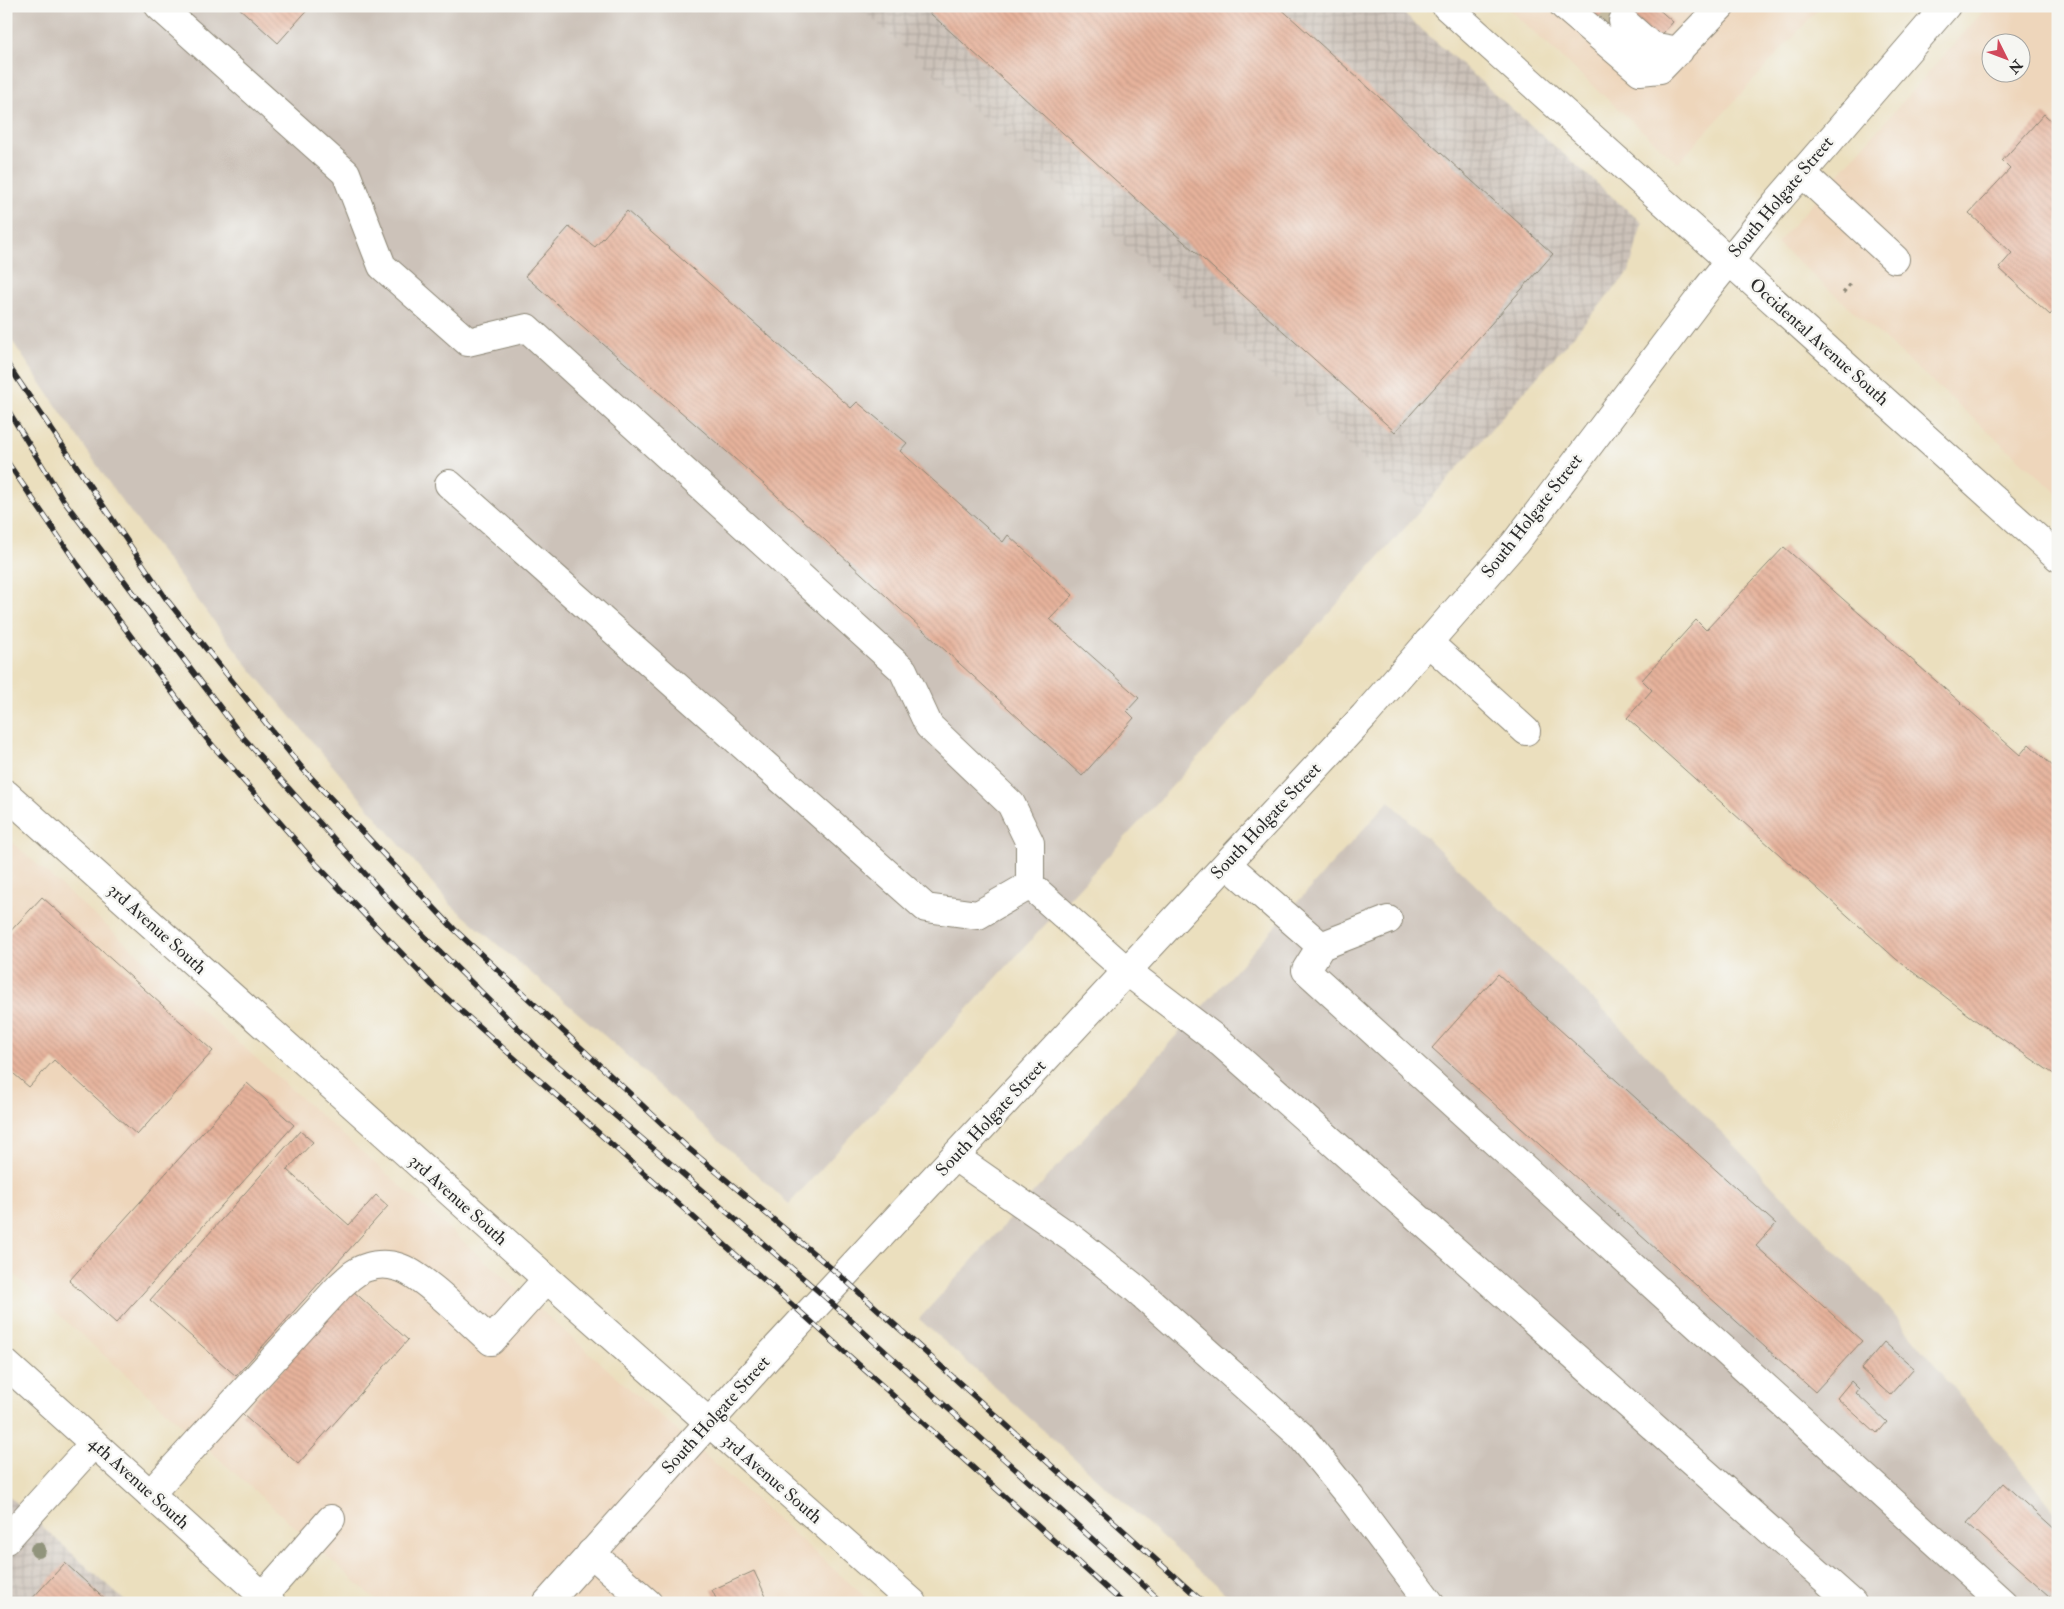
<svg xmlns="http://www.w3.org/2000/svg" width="2064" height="1609" font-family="'IM FELL Double Pica',serif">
<defs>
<pattern id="industrial-grid" width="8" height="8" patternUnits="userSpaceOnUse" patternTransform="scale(1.25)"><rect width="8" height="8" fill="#ccc2b9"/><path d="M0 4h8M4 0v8" fill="none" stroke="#afa79f"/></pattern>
<pattern id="building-back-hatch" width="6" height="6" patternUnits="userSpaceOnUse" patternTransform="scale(1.25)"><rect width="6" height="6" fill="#e6b29b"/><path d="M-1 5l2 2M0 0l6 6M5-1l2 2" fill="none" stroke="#c59986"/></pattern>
</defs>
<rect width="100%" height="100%" fill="#f6f6f2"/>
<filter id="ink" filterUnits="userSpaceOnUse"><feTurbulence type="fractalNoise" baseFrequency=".02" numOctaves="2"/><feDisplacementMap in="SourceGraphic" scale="10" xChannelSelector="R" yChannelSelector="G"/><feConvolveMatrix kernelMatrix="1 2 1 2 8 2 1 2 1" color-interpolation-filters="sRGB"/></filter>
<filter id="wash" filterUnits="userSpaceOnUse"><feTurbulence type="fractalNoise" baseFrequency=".0096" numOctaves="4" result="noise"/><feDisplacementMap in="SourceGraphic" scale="20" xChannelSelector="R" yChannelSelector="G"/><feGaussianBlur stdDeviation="1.12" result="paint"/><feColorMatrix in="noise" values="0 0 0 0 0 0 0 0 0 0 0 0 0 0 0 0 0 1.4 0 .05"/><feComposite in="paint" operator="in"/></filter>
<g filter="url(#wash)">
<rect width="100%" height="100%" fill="#ebdfbe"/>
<path fill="#eed6bb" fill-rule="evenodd" d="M1505 6H1821L1678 163Z
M1988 6H2058V494L1777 243ZM1992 42H2022V72H1992Z
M6 837 872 1603H379L6 1267Z"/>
<path fill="url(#industrial-grid)" d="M836 6H1395L1642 223 1629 272 1421 510Z
M6 1494 127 1603H6Z"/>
<path fill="#ccc2b9" d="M6 6H858L1421 510 1265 685 789 1204 606 1037 451 905 248 666 116 493 6 332Z
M1389 801 1608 1014 1881 1299 2058 1515V1603H1236L919 1319Z"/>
<g id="blocks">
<path fill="url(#building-back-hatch)" d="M237 6H311L278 43Z
M922 6H1278L1553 254 1395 432Z
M1568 6H1655L1673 22 1658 39 1606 41Z
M2044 114 2058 127V306L2050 315 1999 268 2012 253 1969 213 2010 169 2002 161Z
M627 211 851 408 857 402 907 443 900 451 1003 542 1008 535 1073 595 1050 619 1139 698 1127 711 1134 718 1082 776 765 485 525 276 569 227 595 247Z
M1784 547 2020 755 2029 744 2058 771V1077L1982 1025 1896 959 1627 718 1652 690 1642 680 1696 620 1706 630Z
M42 897 213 1051 137 1135 54 1060 29 1087 6 1067V936Z
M1498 974 1776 1224 1756 1246 1862 1341 1815 1392 1432 1048Z
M247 1083 294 1125 116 1323 69 1281Z
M300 1131 313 1142 287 1170 349 1225 376 1195 388 1206 236 1376 150 1300Z
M352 1290 408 1340 298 1464 242 1414 286 1366 279 1360Z
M1884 1342 1914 1368 1890 1395 1861 1369Z
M1851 1381 1859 1389 1856 1393 1887 1422 1877 1434 1837 1398Z
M2003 1483 2058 1533V1603L1967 1523Z
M65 1563 109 1603H28Z
M754 1571 769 1603H718L712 1590Z"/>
</g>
</g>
<g filter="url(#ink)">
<use href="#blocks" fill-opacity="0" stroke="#8b8574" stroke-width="1"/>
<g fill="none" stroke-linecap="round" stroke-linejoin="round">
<path stroke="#c5bba1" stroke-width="28" stroke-dasharray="28 14" stroke-linecap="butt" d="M1607 6 1623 21"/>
<g stroke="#8b8574" stroke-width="30">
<path id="minor" d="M159 6 346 173 382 266 468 342 527 328 903 670 929 726 1011 804 1030 843V885
M1446 6 2058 557
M1564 6 1640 71 1660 69 1721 6
M1623 21 1651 46 1679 51
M1801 172 1895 259
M449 484 926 908 978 915 1030 885 1128 972 1221 1043 1852 1603
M1428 642 1526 731
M6 794 547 1279 913 1603
M1227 864 1321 946 1388 920
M1321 946 1306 970 2003 1603
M955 1157 1073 1239 1135 1288 1300 1435 1351 1498 1430 1603
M150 1494 340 1286C348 1279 356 1270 368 1267 377 1264 389 1264 398 1267 422 1273 471 1324 491 1341L547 1279
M6 1540 94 1443
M591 1553 648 1603
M263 1596 331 1519"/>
</g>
<g stroke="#8b8574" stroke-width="30">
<path id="major" d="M6 1364 271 1603
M547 1603 767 1358 1364 716 1515 543 1706 290 1776 203 1946 6"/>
</g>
<path stroke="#8b8574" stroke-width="3" stroke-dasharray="4 4" stroke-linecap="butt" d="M1843 293 1853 281"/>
<use href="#minor" stroke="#fff" stroke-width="28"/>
<use href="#major" stroke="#fff" stroke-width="28"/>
<g stroke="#2b2b2b" stroke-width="5.5">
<path id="rail" d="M6 362 167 600 302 768 454 929 687 1147 843 1278 1204 1603
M6 407 64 501 241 735 394 906 544 1054 825 1297 1163 1603
M6 460 78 565 207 739 317 865 432 985 806 1317 1123 1603"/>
</g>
<use href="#rail" stroke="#f6f6f2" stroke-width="4" stroke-dasharray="11" stroke-linecap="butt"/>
</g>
<circle fill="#91947b" cx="38" cy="1550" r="8"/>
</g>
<g text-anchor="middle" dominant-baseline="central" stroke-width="5" stroke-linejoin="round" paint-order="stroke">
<g font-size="18" fill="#2b2b2b" stroke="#f6f6f2">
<text transform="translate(1781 197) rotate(-50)">South Holgate Street</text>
<text transform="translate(1819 342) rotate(42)">Occidental Avenue South</text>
<text transform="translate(1532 516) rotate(-52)">South Holgate Street</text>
<text transform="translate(1266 821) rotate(-47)">South Holgate Street</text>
<text transform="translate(157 929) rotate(42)">3rd Avenue South</text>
<text transform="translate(991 1118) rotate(-47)">South Holgate Street</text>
<text transform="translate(458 1200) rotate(42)">3rd Avenue South</text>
<text transform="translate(716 1415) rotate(-48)">South Holgate Street</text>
<text transform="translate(772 1479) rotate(41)">3rd Avenue South</text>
<text transform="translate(139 1483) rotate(42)">4th Avenue South</text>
</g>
</g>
<rect width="2064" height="1609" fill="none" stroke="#f6f6f2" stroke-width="25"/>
<g transform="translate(2006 58) rotate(132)"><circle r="24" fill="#f6f6f2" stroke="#a5a5a2"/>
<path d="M0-4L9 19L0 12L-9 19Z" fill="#d1495b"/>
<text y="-8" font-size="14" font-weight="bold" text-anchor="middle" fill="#2b2b2b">N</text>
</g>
</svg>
